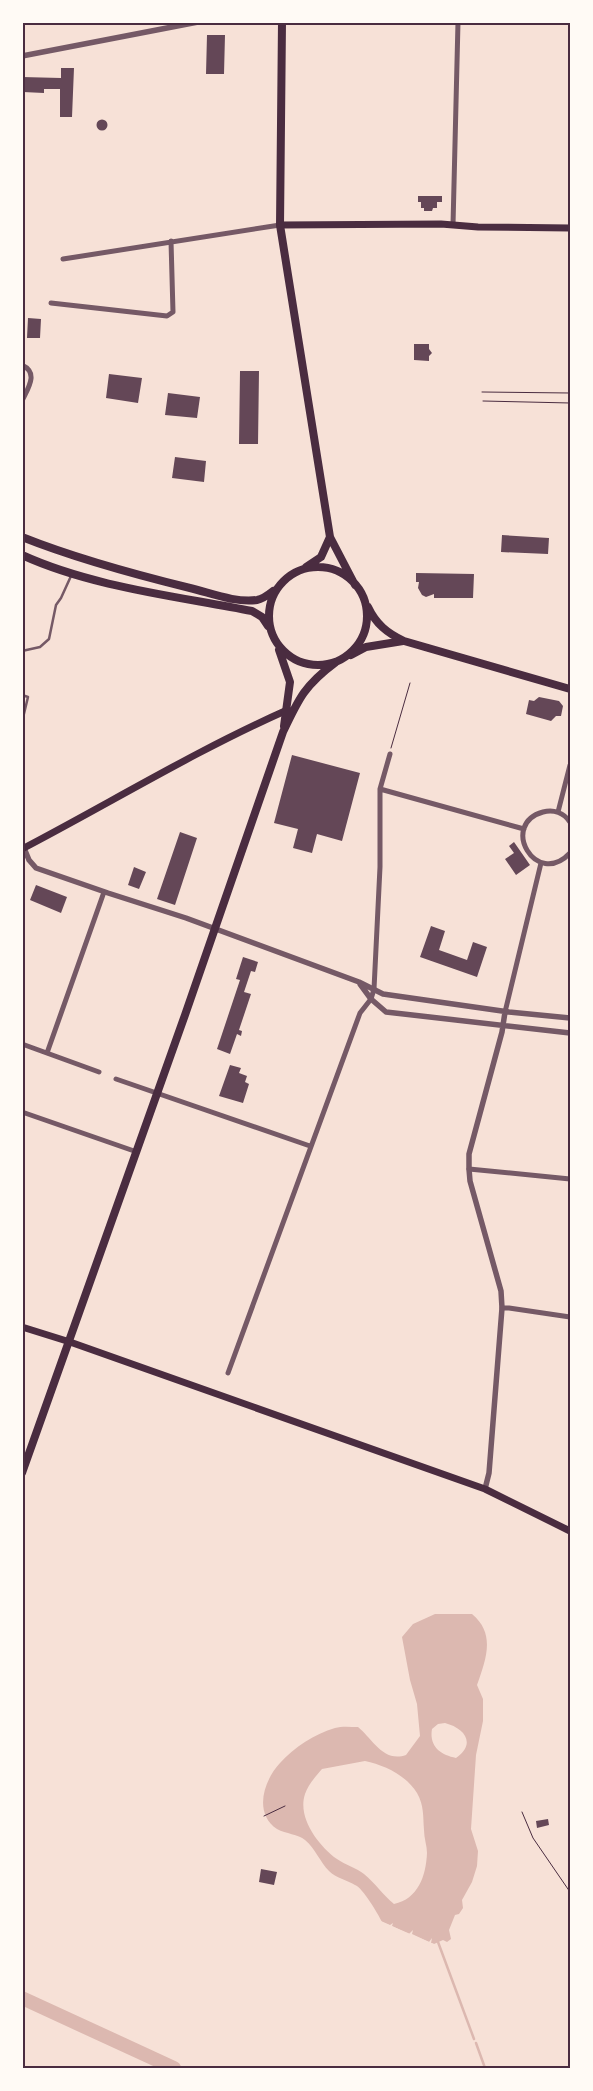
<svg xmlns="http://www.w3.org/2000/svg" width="593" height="2091" font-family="Manrope,sans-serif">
<rect width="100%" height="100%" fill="#f7e1d7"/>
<path fill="#dcb8b0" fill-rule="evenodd" d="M435 1614H472C496 1634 486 1659 477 1685L483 1699V1721L476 1755 471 1829 478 1851 477 1866 472 1882 462 1900 463 1908 459 1914 455 1915 449 1930 451 1939 447 1942 443 1940 434 1944 382 1922C378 1914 363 1888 355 1885 347 1880 336 1878 329 1871 320 1862 315 1848 305 1840 298 1834 286 1834 277 1829 253 1813 264 1780 280 1763 294 1747 315 1734 335 1728 342 1726 350 1727 358 1727 372 1738 383 1763 406 1755L420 1736 417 1704 410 1680 402 1637 413 1624ZM445 1723C464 1728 477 1743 456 1758 440 1755 429 1746 432 1729L438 1724ZM365 1761C384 1765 406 1775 417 1793 424 1805 423 1816 424 1830 424 1838 427 1846 427 1853 426 1876 418 1899 394 1904 383 1895 375 1883 364 1874 357 1868 345 1865 337 1859 319 1846 297 1818 305 1794 308 1785 316 1776 322 1769Z"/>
<path fill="#f7e1d7" d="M381 1921 390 1925 393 1923 392 1926 409 1934 413 1930 412 1934 429 1942 432 1938 431 1943 437 1945 433 1947 381 1924Z"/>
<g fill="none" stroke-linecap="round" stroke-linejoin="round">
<path stroke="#dcb8b0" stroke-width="2.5" d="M438 1942 474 2039
M476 2043 485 2068"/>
<path stroke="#dcb8b0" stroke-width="14" d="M22 1998 174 2068"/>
</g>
<path fill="#644757" d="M207 35H225L224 74H206Z
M61 68H74L72 117H60V89H44V93L23 92 22 88V77L61 78Z
M96.5 125a5.5 5.5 0 1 1 11 0a5.5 5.5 0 1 1-11 0Z
M418 196H442V202H437V208H433L432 211H424V208H421V202H418Z
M28 318 41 319 40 338H27Z
M414 344H429V349L432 353 429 356V361L414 360Z
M240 371H259L258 444H239Z
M109 374 142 378 138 403 106 398Z
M168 393 200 397 197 418 165 415Z
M175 457 206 461 204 482 172 478Z
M502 535 549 538 548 554 501 552Z
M416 573 474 574 473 598H434V594L426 597 422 595 418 588 419 582H416Z
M539 697 559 701 563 706 561 716H556L551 721 526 714 529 700 534 701Z
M292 755 360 773 342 841 317 834 312 853 293 848 298 829 274 823Z
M180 832 197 838 175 905 157 899Z
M514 842 530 865 516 875 505 859 514 853 509 846Z
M134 867 146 872 139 889 128 885Z
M36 885 67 897 61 913 30 900Z
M431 926 445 931 439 950 467 960 473 942 487 947 477 977 420 957Z
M243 957 258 962 255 972 251 971 244 992 251 994 239 1030 242 1031 241 1036 237 1034 230 1054 217 1049 240 980 236 979Z
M230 1065 241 1068 239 1073 247 1076 245 1082 249 1084 243 1103 219 1096Z
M548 1819 549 1825 537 1828 536 1821Z
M261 1869 277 1872 274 1885 259 1882Z"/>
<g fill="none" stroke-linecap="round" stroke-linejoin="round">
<path stroke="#4a2c40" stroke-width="1" d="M482 392 570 393
M483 401 570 403
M391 748 410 683
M522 1812 533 1838 570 1892
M264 1816 285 1806"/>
<path stroke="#755966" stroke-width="2.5" d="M22 651 40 647 49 639 56 605 61 598 71 576
M22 695 28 697 22 722"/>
<path stroke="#755966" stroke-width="5" d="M453 225 458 22
M63 259 280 225
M51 303 167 316 173 312 171 241
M22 365C39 373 28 388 22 401
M380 789 524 829
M558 812 570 765
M570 822C564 813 554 809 543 812 499 824 536 889 570 853
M505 1012 541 863
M22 1044 99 1072
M47 1053 104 892
M116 1079 310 1146
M22 1112 137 1152
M469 1169 570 1179
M502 1308H509L570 1317
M228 1373 360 1013 371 999 374 989 380 867V789L390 754"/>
<path stroke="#755966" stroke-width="5.5" d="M22 56 198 22
M24 848 29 860 36 868 108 893 186 918 359 982 383 994 509 1012 570 1018
M360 984 371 999 386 1012 570 1033
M485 1489 489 1473 502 1308 501 1291 470 1181 469 1169V1154L502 1032 505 1012"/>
<path stroke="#4a2c40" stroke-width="7" d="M280 225 441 224 478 227 570 228
M22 849C110 803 195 751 285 711
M22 1327 70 1342 485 1489 570 1531"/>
<path stroke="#4a2c40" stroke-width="8" d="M282 22 280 225 330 537 355 585
M22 537C77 559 133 574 190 588 211 593 235 603 257 600 263 599 268 595 273 591
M22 555C92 587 176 596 252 611L262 617 268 626
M269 616a49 49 0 1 1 98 0a49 49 0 1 1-98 0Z
M306 567 321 557 330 537
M368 607C376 624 387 633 404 641L570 689
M279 650 290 682 284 726
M351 655 366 647 403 641
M22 1473 185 1015 283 732C299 698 305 685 336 662"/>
</g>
<rect width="593" height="2091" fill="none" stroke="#fffaf5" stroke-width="48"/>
<rect x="24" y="24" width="545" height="2043" fill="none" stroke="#4a2c40" stroke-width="2"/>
</svg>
